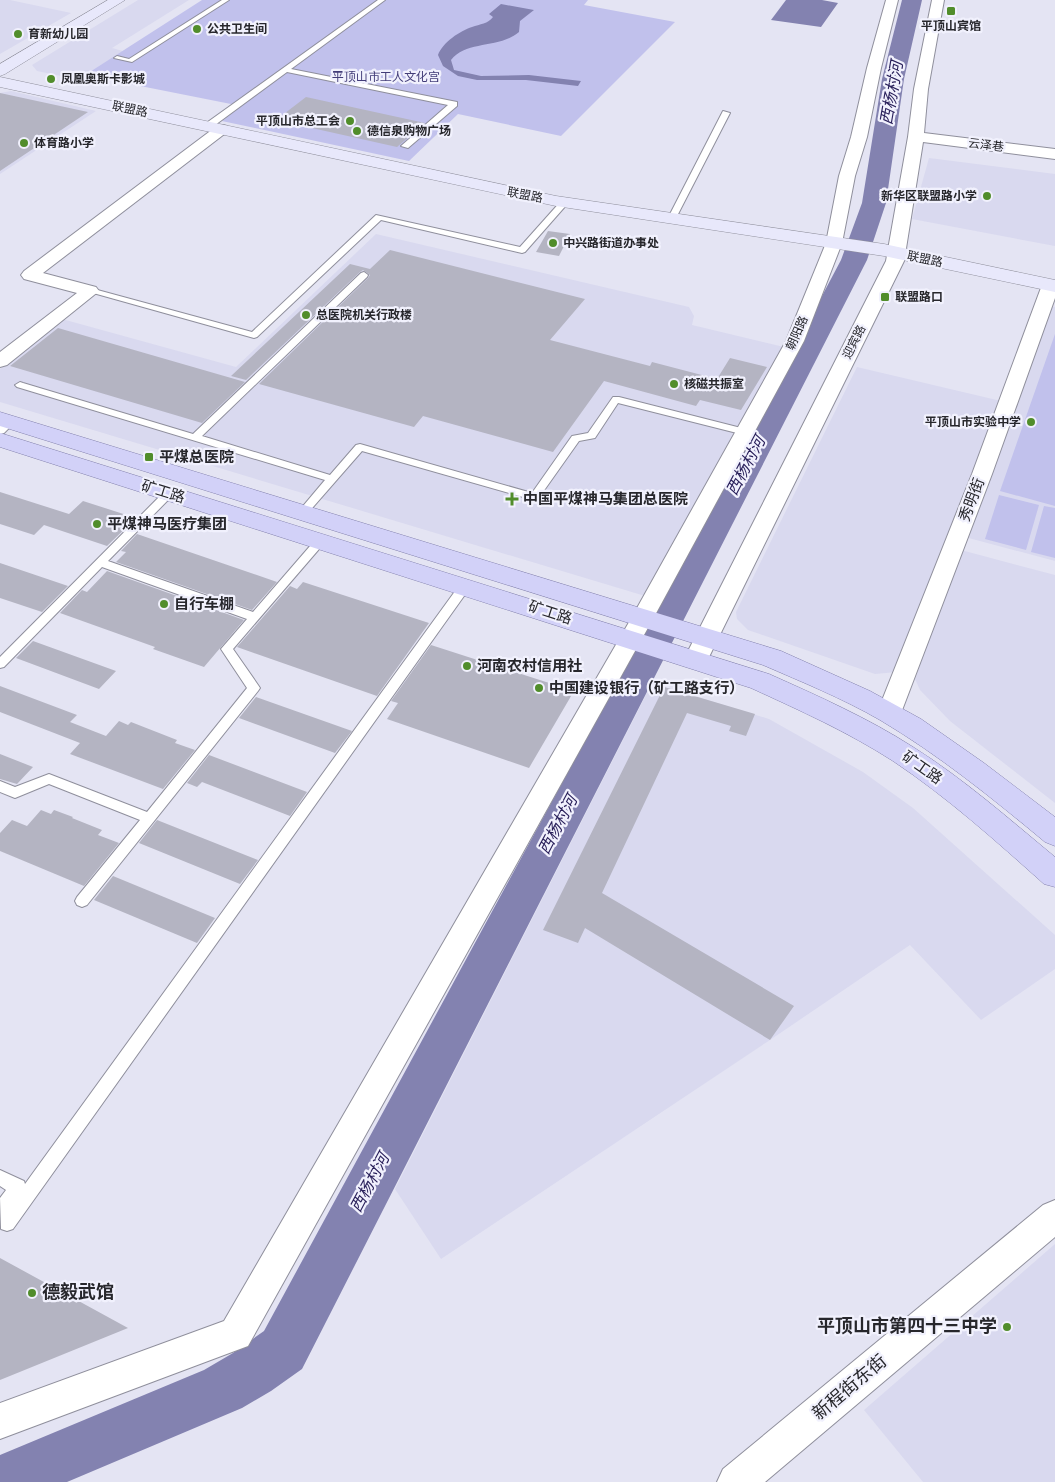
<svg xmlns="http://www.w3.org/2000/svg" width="1055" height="1482" font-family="'Alegreya Sans','Noto Sans SC',sans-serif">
<rect width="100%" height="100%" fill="#e4e4f3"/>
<path fill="#d9d9ef" d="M0 0H10L71 13 0 54Z
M138 0H189L112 48 123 51 85 75 73 73 66 77 37 71 32 65Z
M11 91 96 111 0 174V93Z
M929 158 1055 174V246L912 219Z
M376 234 689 307 694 316 692 325 788 348 645 596 0 402V369L62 319 236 367Z
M1049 305 1055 307V561L965 537Z
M857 367 1001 401 897 672 875 674 748 630 737 619 736 612Z
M961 550 1055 575V803L950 721 920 690 915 679Z
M652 683 769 719 863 772 913 808 1055 935V969L981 1020 910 945 770 1040 441 1259 395 1189Z
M1055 1244V1482H923L864 1410Z"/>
<path fill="#c1c1ec" d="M202 0H588L584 5 675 22 561 136 458 114 409 161 222 121 241 106 85 75Z
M1055 334V506L1000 491Z
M999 495 1039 505 1026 550 985 539Z
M1044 506 1055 508V558L1031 552Z"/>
<path fill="#8382b0" d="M786 0H822L838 3 821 27 771 20Z
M501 4 534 10 520 21 519 32C499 49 467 40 451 60L454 70 481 76 529 75 581 81 578 86 526 80H477L458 76 443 66 438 55C443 42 460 31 472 27 480 24 488 24 493 17L489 14Z"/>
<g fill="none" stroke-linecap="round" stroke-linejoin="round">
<path fill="#8382b0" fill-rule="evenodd" d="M902 0H922L904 79 886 203 867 260 302 1369 271 1391 242 1408 67 1482H0V1455L204 1370 233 1353 264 1331 643 634 841 260 862 203 882 79Z"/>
</g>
<path fill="#b4b4c2" d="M0 93 88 112 0 171Z
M306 97 425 123 397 147 276 120Z
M548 231 570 234 559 256 536 252Z
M390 250 585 299 550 340 650 366 652 362 717 379 730 358 767 367 741 410 700 400 696 406 604 381 553 452 423 416 414 427 259 384 368 278 370 275 363 270 360 272 246 380 231 376 350 264 370 269Z
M58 328 245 382 202 423 10 366Z
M0 492 69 514 83 501 136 518 107 546 44 525 34 535 0 524Z
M137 534 277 582 252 610 116 562 126 552 121 551Z
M0 563 68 586 42 612 0 598Z
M107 571 244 620 204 667 153 649 155 647 60 613 82 590 87 592Z
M303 582 429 623 377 696 237 647 290 586 297 589Z
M33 641 116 671 99 689 16 658Z
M431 645 574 691 529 768 387 719 398 703 391 701Z
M0 686 77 715 70 722 106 736 119 721 128 725 131 722 177 740 175 743 195 750 163 789 70 754 80 743 0 712Z
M664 687 755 714 746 736 729 731 731 726 687 713 602 893 794 1006 770 1040 585 928 578 943 543 930Z
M256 697 352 731 335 753 239 718Z
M0 754 33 767 17 784 0 779Z
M209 755 307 792 290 816 202 782 197 787 187 783Z
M41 810 51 814 54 810 73 817 72 818 102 830 98 835 119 843 84 886 0 851V833L12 820 27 826Z
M157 820 258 860 240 884 139 843Z
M113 876 215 918 197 943 94 900Z
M0 1258 128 1328 0 1380Z"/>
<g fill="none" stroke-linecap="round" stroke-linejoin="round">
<g stroke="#8f8f9c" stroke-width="2">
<path id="lane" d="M222 0H229L132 62 114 58 117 56 129 59Z
M378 0H385L291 69 457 102V106L408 148 401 146 448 105 287 72 211 128H205V124Z
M723 111 730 113 676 218 669 220 668 218Z
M562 200 569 202 525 252 522 253 381 220 257 337 254 338 86 291 90 288 252 332 376 215 520 247Z
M364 272 368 275 367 277 202 436 330 475 356 445 360 444 532 493 572 436 588 433 613 397H619L749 430 750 432 745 435 618 403 595 438 579 441 538 499H530L362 451 307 514 303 515 298 512 325 480 17 387 15 385 20 382 23 383 193 434 361 273Z
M10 419 15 422 4 433 0 434V426Z
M169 490 173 491 174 493 173 495 108 561 253 612 317 538H325L326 541 233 649 258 685 260 688 258 691 87 905 82 907 77 905 75 901 77 897 140 820 49 784 15 798 0 792V781L15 787 49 774 147 812 247 688 221 649 247 619 102 567 4 667 0 668V657L165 491Z
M465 582 469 583 471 586 469 589 13 1229 7 1231 1 1229 0 1198 6 1190 0 1186V1170L24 1181 25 1184 461 583Z"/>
</g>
<g stroke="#8f8f9c" stroke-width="2">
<path id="street" d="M886 0H898L881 68 867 137 855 176 842 243 804 341 654 617 248 1346 0 1439V1403L224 1321 632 617 786 341 826 243 839 176 851 137 867 68Z
M932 0H944L928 89 924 133 1055 149V159L923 142 904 261 708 659 704 665 696 667 688 665 684 659 886 261 908 137 914 89Z
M222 125 227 126 229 129 227 132 43 273 96 287 99 291 7 365 0 367V352L77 293 24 279 21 275 24 271 217 126Z
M1051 280 1055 281V298L992 474 901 713 898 719 889 722 880 719 877 713 972 474 1042 285 1045 281Z
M1055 1200V1237L765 1482H717L723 1469 1043 1205Z"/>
</g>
<g stroke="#8f8f9c" stroke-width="1">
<path id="secondary" d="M108 0H125L5 74 0 76V64Z
M0 77 556 196 884 244 1055 280V292L884 256 556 206 0 87Z"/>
</g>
<g stroke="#8381ad" stroke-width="1">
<path id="primary" d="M0 412 781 651 870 691 921 719 984 763 1055 817V846L1045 842C992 798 939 755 880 720 842 698 802 682 763 665L0 426Z
M0 433 769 674C818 696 868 718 913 747 964 779 1009 819 1055 857V887L1044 884C996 841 947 797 893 761 848 732 799 710 751 688L0 447Z"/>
</g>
<use href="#lane" fill="#fff" fill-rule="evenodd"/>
<use href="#street" fill="#fff" fill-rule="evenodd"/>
<use href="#secondary" fill="#e8e8fb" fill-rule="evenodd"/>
<use href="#primary" fill="#d2d1f8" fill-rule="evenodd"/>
</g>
<g fill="#518d2b" stroke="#f1f1fd" stroke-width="2">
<rect x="946" y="6" width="10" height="10" rx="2.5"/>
<circle cx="197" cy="29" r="5"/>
<circle cx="18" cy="34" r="5"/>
<circle cx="51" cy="79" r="5"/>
<circle cx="350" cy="121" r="5"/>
<circle cx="357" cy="131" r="5"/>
<circle cx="24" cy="143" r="5"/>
<circle cx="987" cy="196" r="5"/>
<circle cx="553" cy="243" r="5"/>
<rect x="880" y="292" width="10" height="10" rx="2.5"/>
<circle cx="306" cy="315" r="5"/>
<circle cx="674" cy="384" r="5"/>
<circle cx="1031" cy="422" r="5"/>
<rect x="144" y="452" width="10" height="10" rx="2.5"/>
<path d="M509.5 491.5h5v5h5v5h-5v5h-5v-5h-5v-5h5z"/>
<circle cx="97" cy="524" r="5"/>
<circle cx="164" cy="604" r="5"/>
<circle cx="467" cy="666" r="5"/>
<circle cx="539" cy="688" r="5"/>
<circle cx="32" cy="1293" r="5"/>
<circle cx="1007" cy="1327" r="5"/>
</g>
<g text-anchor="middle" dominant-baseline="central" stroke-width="4.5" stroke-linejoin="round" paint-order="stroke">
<g font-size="12" font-weight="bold" fill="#27272c" stroke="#f1f1fd" text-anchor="start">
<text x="951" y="26" text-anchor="middle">平顶山宾馆</text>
<text x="207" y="29">公共卫生间</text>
<text x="28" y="34">育新幼儿园</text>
<text x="61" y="79">凤凰奥斯卡影城</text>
<text x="340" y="121" text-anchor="end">平顶山市总工会</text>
<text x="367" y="131">德信泉购物广场</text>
<text x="34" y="143">体育路小学</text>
<text x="977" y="196" text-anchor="end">新华区联盟路小学</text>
<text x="563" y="243">中兴路街道办事处</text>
<text x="895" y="297">联盟路口</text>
<text x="316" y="315">总医院机关行政楼</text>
<text x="684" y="384">核磁共振室</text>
<text x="1021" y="422" text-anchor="end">平顶山市实验中学</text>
</g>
<g font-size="12" fill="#423c78" stroke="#f1f1fd">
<text x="386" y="77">平顶山市工人文化宫</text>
</g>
<g font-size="12" fill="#27272c" stroke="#f1f1fd">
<text transform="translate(130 109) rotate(12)">联盟路</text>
<text transform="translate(986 145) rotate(7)">云泽巷</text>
<text transform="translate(525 195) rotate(11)">联盟路</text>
<text transform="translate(925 259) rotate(12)">联盟路</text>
<text transform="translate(797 333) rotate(-66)">朝阳路</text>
<text transform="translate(854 342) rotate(-63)">迎宾路</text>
</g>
<g font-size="15" font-weight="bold" fill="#27272c" stroke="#f1f1fd" text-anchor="start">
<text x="159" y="457">平煤总医院</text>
<text x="523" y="499">中国平煤神马集团总医院</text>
<text x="107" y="524">平煤神马医疗集团</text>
<text x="174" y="604">自行车棚</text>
<text x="477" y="666">河南农村信用社</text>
<text x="549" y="688">中国建设银行（矿工路支行）</text>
</g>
<g font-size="15" fill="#27272c" stroke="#f1f1fd">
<text transform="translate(163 492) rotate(17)">矿工路</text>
<text transform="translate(972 500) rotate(-69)">秀明街</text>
<text transform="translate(550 613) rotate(18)">矿工路</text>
<text transform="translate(922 768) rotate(35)">矿工路</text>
</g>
<g font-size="16" font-style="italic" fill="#2a215b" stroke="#f1f1fd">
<text transform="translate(892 93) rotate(-80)">西杨村河</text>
<text transform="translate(746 466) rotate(-62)">西杨村河</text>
<text transform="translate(558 825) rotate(-62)">西杨村河</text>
<text transform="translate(370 1183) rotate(-62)">西杨村河</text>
</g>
<g font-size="18" font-weight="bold" fill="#27272c" stroke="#f1f1fd" text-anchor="start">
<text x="42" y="1293">德毅武馆</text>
<text x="997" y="1327" text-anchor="end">平顶山市第四十三中学</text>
</g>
<g font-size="18" fill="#27272c" stroke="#f1f1fd">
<text transform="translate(850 1388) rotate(-40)">新程街东街</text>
</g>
</g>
</svg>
